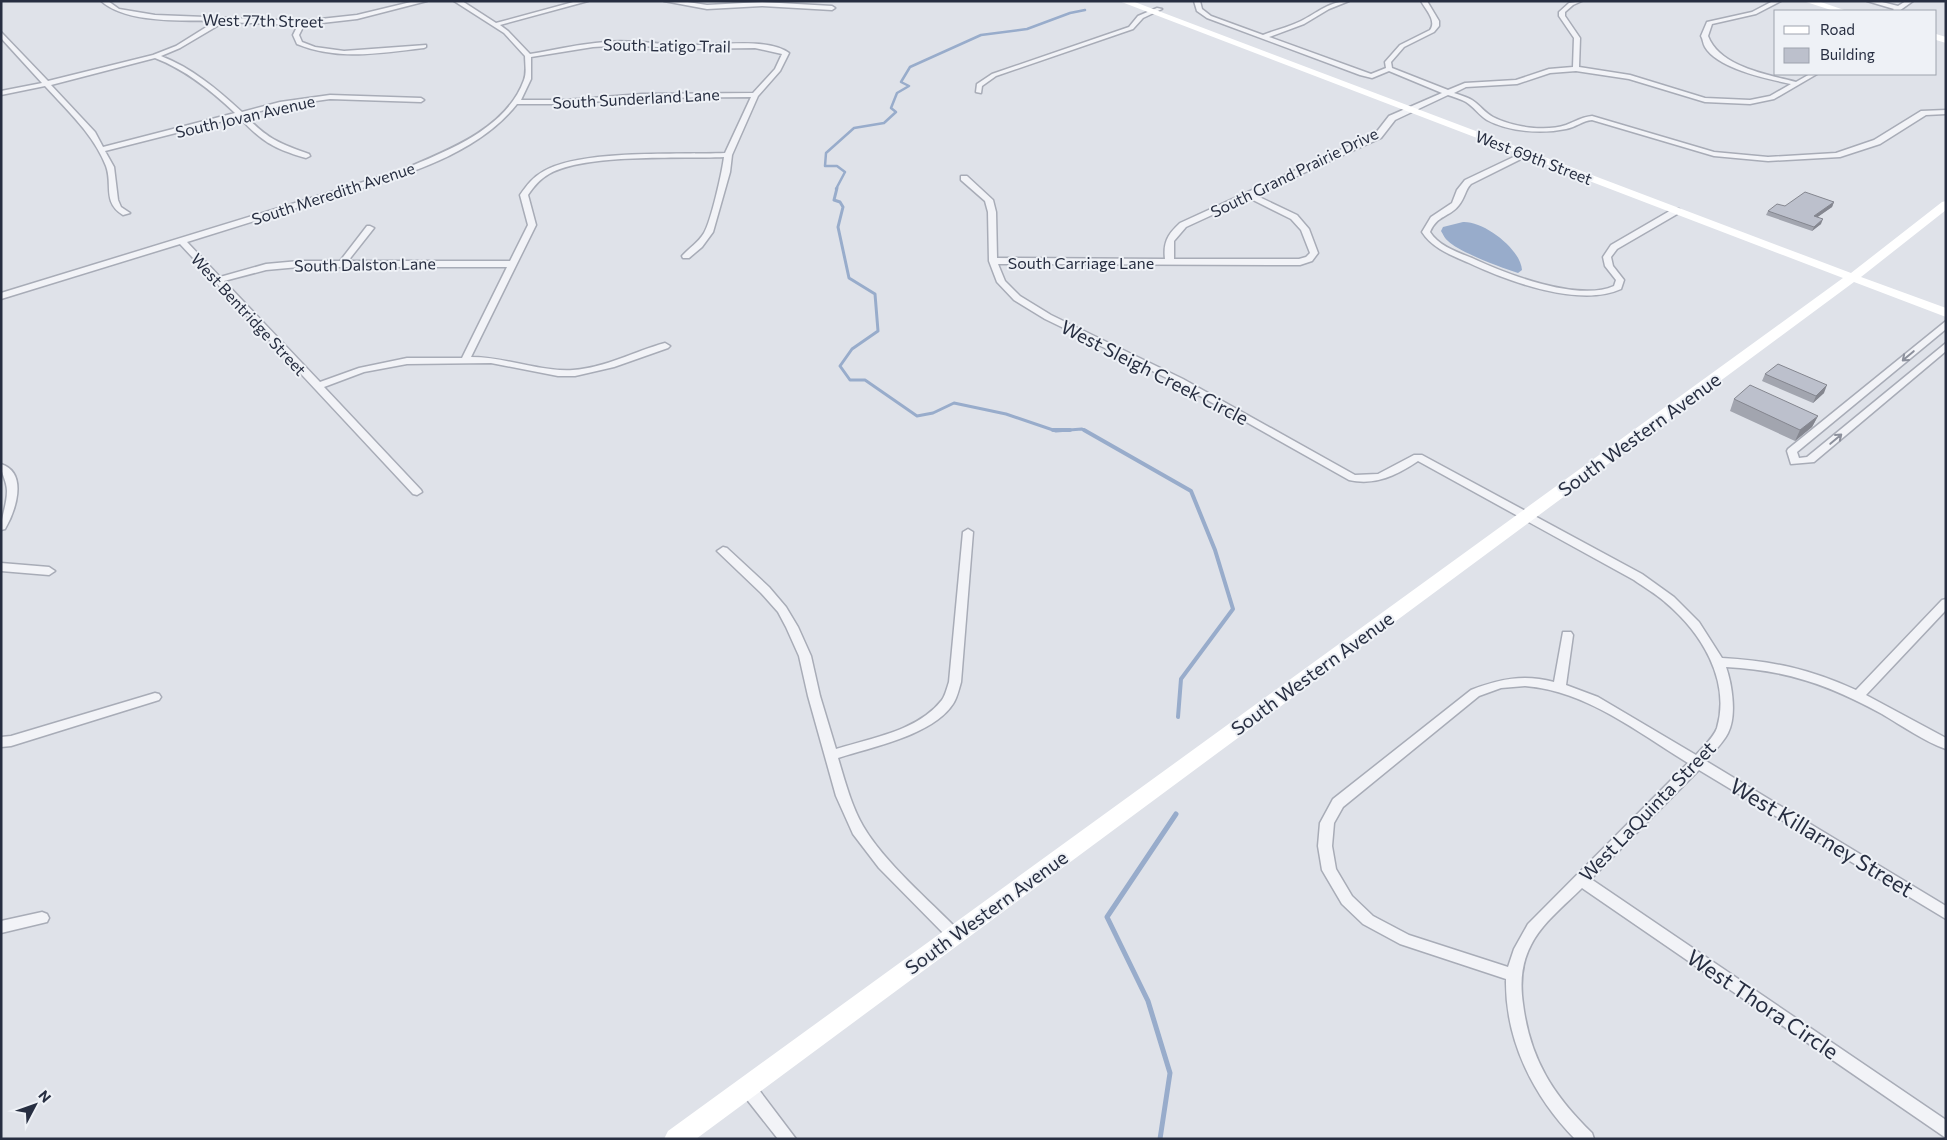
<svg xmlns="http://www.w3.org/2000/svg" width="1947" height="1140" font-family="Commissioner,sans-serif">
<rect width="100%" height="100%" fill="#dfe2e9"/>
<path fill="#98accb" d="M1463 222C1485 221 1521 250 1522 270L1518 273C1502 268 1459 252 1448 241 1445 239 1443 234 1441 231L1443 227Z"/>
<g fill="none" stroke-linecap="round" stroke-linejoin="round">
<path stroke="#98accb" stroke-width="2.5" d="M836 189 845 172 837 166H825L826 153 854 128 884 123 896 112 891 108 897 93 909 86 901 82 910 67 981 35 1027 29 1070 13 1085 10"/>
<path stroke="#98accb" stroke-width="3" d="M837 188 834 200 840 202 843 207 838 227 849 278 875 294 878 331 852 349 840 366 850 380H865L917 416 933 413 954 403 1006 414 1056 431 1082 429 1086 431"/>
<path stroke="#98accb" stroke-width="4" d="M1053 430H1070
M1084 430 1191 491 1215 550 1233 609 1181 679 1178 717"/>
<path stroke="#98accb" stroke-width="5" d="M1160 1139 1170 1073 1148 1001 1107 917 1176 814"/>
<g stroke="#a8acb7" stroke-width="3">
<path id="street" d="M101 1H108L119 9 155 15 302 21 357 15 415 1H427L357 19 304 25 299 35 302 42 315 47 344 51 426 45V47L424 48C380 53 339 61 297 44L293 35 298 25 224 22 180 48 161 56C192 68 217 89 242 112L280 102 330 95 421 98 424 100 421 102 330 99 280 106 245 115C267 139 279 143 309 154L310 156 306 158C274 149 261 141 239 117L105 151 114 167 118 200 121 207 130 213 123 215C102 202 113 185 106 166 94 135 67 110 45 86L1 95V91L42 83 1 38V32L48 81 153 55 176 46 216 21C183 20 127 24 101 1ZM155 58C186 70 211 90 235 113L103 147 95 132 51 85Z
M454 1H462L496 23 577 1H588L500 25 508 31 530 54C555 50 579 44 605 42 633 39 660 45 688 45 716 46 767 37 789 53L780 71 758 96 732 155 730 172 713 232 702 247 689 258H683L682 256C689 248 698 243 704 233 711 221 722 173 724 157 679 159 586 153 549 174 540 179 534 186 528 195L536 225 471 357C506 357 540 372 573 370 605 368 635 351 665 343L670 346 668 348 614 367 575 376H558L491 363 407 364 364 372 324 387 421 490 422 492 417 495 413 494 180 244 1 299V293L399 171C444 152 506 130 524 80 527 72 525 64 525 56L504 33ZM626 45 688 49 755 48 782 54 775 69 753 93 642 94 565 100H521L531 79V57L593 47ZM751 97 725 153C678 155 583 149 544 171 533 177 527 185 520 195L528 225 510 261H348L374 228 370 226H367L340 261H299L266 264 220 277 187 242C232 228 277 214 322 200 387 180 473 160 517 104H565L642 98ZM299 267H507L462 358H407L359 368 320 382 224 281 266 270Z
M664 1H681L707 5 762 2 832 6 835 8 832 10 762 6 707 9Z
M1194 1H1200L1202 9 1211 16 1263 35C1275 30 1289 27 1301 21 1317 13 1330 1 1349 1L1329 9 1304 24 1269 37 1371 74 1386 68 1385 62 1400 45 1430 30C1437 21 1426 10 1421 1H1427L1439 21V26L1434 32 1404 47 1391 62 1392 68 1448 90 1465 83 1516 80 1549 69 1573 67 1574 38 1559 16V12L1569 3 1582 1 1573 5 1565 12V16L1580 38 1579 67 1630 75 1705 98 1750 100 1770 96 1791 84C1768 79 1718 69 1705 47 1703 44 1703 39 1701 36L1707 22 1752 12 1773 1H1781L1756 14 1712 24 1708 36C1720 67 1766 74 1796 82L1810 74H1817L1774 99 1750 104 1705 102 1629 79 1576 71 1550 73 1517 84 1466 87 1454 93C1460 95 1467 97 1472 100 1480 105 1485 113 1493 117 1513 127 1545 132 1566 125 1576 121 1582 117 1592 116L1714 152 1768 157 1836 153 1874 140 1921 111 1946 110V114L1926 115 1880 144 1840 157 1768 161 1714 156 1592 120C1582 121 1576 127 1566 129 1542 134 1509 132 1487 120 1479 115 1474 107 1466 102 1461 99 1454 97 1448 95L1395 120 1381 138 1255 195 1297 215 1309 229 1318 253 1312 261 1300 265 998 264 1005 281 1020 296 1051 315 1183 379 1355 475 1378 474 1414 455H1422L1642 574 1674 597 1699 622 1722 658C1773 661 1810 669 1856 690L1942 600 1946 599V610L1866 695 1946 738V749C1925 742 1901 725 1882 714 1829 685 1786 670 1726 667 1732 684 1737 716 1728 733 1723 743 1713 752 1706 761L1946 906V919L1699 770 1591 879 1946 1120V1138L1582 888C1565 905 1542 923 1531 945 1521 964 1520 983 1523 1004 1530 1059 1553 1095 1592 1133L1594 1139H1575C1533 1096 1505 1040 1506 979L1400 944 1363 924 1342 904 1322 870 1318 846 1320 823 1333 799 1471 690C1499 679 1524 674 1554 682L1563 632H1571L1573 635 1566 685 1598 697 1696 755C1702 748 1714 737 1717 728 1731 680 1701 632 1665 602 1656 594 1644 587 1634 580L1418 461C1397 475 1376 486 1349 480L1177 383 1045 319 1014 300 997 282 989 261 988 212 985 201 961 180V176H967L993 200 996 212 997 258 1165 259C1163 242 1168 234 1180 223L1375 134 1389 116 1442 93 1389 71 1372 78 1360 75 1207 18 1197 11ZM1249 198 1291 219 1301 230 1310 253 1306 257 1299 259H1174V241L1186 227ZM1525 686C1587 691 1637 732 1688 763L1528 924 1514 949 1508 967 1409 935 1373 916 1352 896 1336 869 1332 846 1334 823 1343 807 1479 696 1501 688Z
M1867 1H1878L1898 6 1906 1H1913L1899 11H1892L1894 9Z
M1157 8 1162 9 1143 18 1133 29 996 76 982 86 981 93 976 92 977 84 992 74 1129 27 1138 16Z
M1524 152 1531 154 1471 184C1465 190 1465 198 1459 205 1450 217 1437 215 1430 232 1439 246 1457 252 1472 258 1506 274 1578 302 1614 286L1616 280 1605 266 1603 257 1611 245 1673 209H1679V213L1617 249 1611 257 1613 266 1624 280 1621 289C1580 308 1507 281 1469 263 1451 255 1433 249 1422 232L1431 217 1452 203 1457 190 1465 180Z
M1946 321V329L1797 452 1799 458 1807 457 1946 343V351L1814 462 1791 464 1787 451 1788 449Z
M1 464C29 473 15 512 5 529L1 530C1 517 7 505 7 491 7 481 1 474 1 464Z
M968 529 973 532 961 682C959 689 957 698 953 704 933 735 872 747 838 758 845 781 851 805 863 826 883 861 930 901 959 931L961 935 959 939 954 941 949 939 879 868 853 834 836 796 808 696 799 656 786 627 778 612 761 593 717 551 723 547 727 548 769 587 786 607 798 627 811 656 820 696 836 749C871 738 918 731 942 700 945 696 947 688 949 682L963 532Z
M1 563 49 567 55 571 49 575 1 571Z
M155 693 159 694 161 697 159 700 11 746 1 747V737L11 736Z
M42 912 47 914 49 918 47 922 1 933V921Z
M747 1080 753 1082 796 1139H778L741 1092 739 1087 741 1082Z"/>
</g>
<use href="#street" fill="#f2f3f7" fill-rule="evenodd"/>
<path fill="#fff" fill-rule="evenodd" d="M1119 1H1132L1851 273 1942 202 1946 201V210L1861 277 1946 308V317L1854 282 696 1139H664L668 1131 1843 278Z
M1803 1H1818L1847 11H1834Z
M1936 34 1946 37V43L1936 40Z"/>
</g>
<path fill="#a2a5af" d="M1834 202 1832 207 1817 217 1821 224 1812 231 1766 215 1768 211 1785 206Z
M1765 374 1824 393 1813 403 1762 381Z
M1734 399 1818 416 1812 427 1795 441 1730 411Z"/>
<path fill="#84868f" d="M1834 202 1832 207 1812 221 1814 216Z
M1823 219 1821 224 1812 231 1814 227Z
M1827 385 1824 393 1813 403 1816 396Z
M1818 416 1812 427 1795 441 1800 430Z"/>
<path fill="#bcc0cc" stroke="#84868f" d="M1805 192 1834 202 1814 216 1823 219 1814 227 1768 211 1777 204 1785 206Z
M1778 364 1827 385 1816 396 1765 374Z
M1750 385 1818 416 1800 430 1734 399Z"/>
<defs><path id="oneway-shaft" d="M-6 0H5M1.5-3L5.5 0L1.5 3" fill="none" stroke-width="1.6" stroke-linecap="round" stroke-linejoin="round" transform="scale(1.25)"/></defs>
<g stroke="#8c909c">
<use href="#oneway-shaft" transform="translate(1908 356) rotate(140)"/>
<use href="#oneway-shaft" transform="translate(1836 439) rotate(-40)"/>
</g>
<g text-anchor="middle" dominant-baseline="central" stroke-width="4" stroke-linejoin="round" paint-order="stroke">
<g font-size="16" fill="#272e41" stroke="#eef1f6">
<text transform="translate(263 20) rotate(1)">West 77th Street</text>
<text transform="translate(667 45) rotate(1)">South Latigo Trail</text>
<text transform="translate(636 98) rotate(-3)">South Sunderland Lane</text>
<text transform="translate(245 116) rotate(-13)">South Jovan Avenue</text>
<text transform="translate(1534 157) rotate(21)">West 69th Street</text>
<text transform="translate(1294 172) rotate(-26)">South Grand Prairie Drive</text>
<text transform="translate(333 193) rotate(-18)">South Meredith Avenue</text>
<text x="1081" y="262">South Carriage Lane</text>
<text transform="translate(365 264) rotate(-1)">South Dalston Lane</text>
<text transform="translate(249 314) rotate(47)">West Bentridge Street</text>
</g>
<g font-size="19" fill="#272e41" stroke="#eef1f6">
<text transform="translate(1155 372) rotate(27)">West Sleigh Creek Circle</text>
<text transform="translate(1639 434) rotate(-36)">South Western Avenue</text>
<text transform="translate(1312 673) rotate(-36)">South Western Avenue</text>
<text transform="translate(1647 811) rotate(-46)">West LaQuinta Street</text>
<text transform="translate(986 912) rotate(-36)">South Western Avenue</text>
</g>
<g font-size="22" fill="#272e41" stroke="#eef1f6">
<text transform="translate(1822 837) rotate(31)">West Killarney Street</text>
<text transform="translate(1763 1004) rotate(34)">West Thora Circle</text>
</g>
</g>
<rect width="1947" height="1140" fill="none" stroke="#272e41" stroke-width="5"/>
<rect x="1774" y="10" width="162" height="65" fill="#eef1f6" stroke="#9ea3ae"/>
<rect x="1784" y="26" width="25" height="8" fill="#ffffff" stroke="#9ea3ae"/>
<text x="1820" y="35" font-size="15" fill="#272e41">Road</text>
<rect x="1784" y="48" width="25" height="15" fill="#bcc0cc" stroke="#9ea3ae"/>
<text x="1820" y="60" font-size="15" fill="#272e41">Building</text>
<g transform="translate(35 1105) rotate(49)" stroke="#eef1f6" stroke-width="4" paint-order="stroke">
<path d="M0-4L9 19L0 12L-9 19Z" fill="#272e41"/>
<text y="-8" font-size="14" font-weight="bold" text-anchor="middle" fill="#272e41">N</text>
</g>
</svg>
